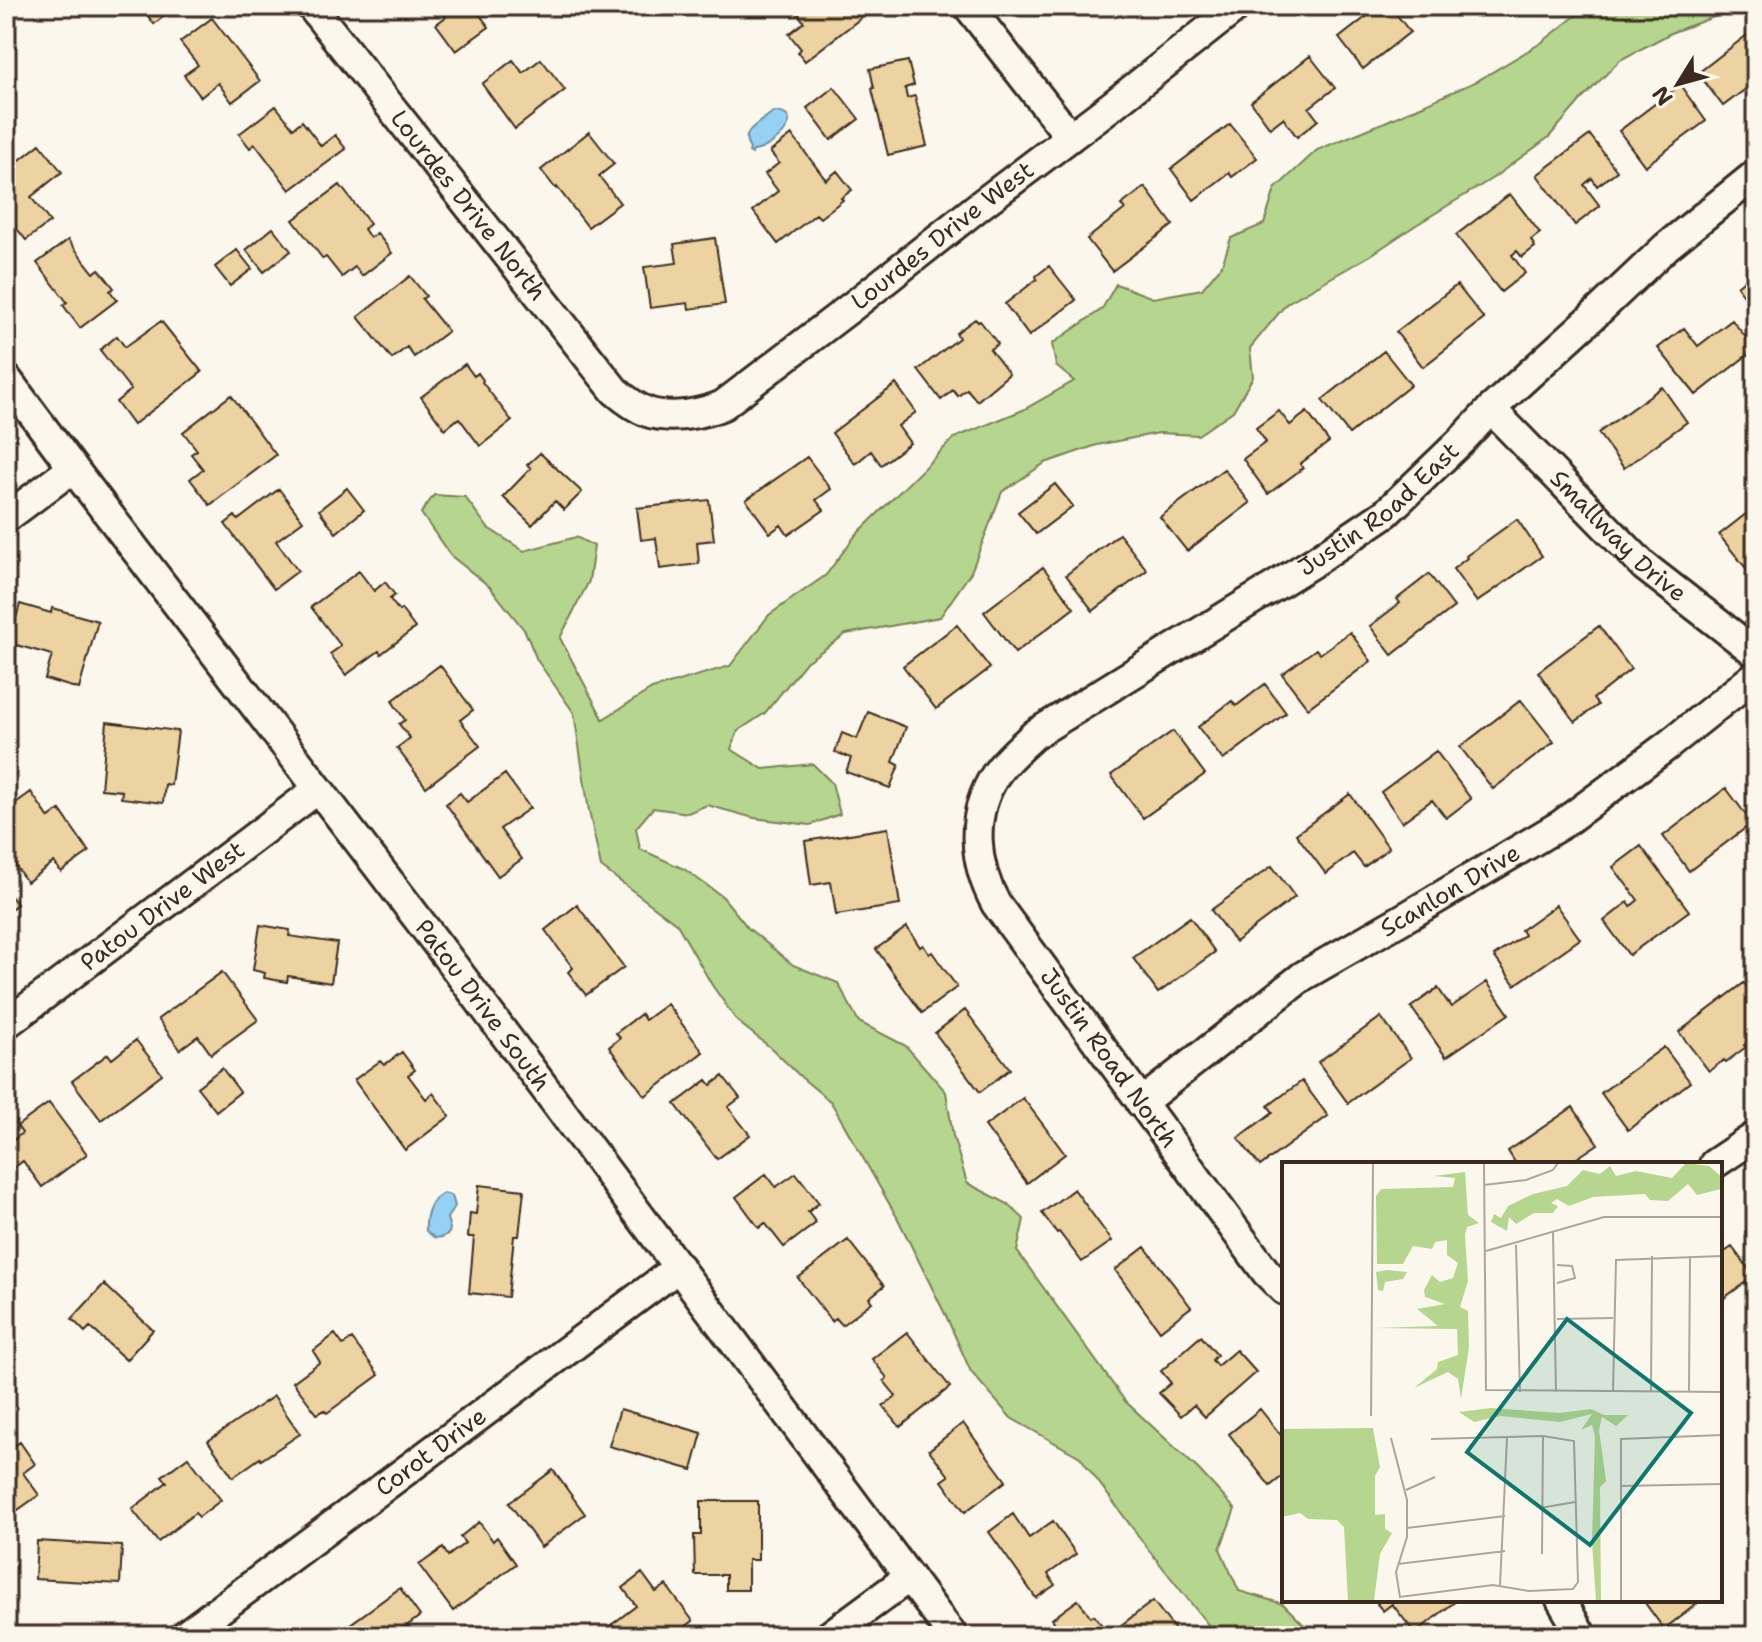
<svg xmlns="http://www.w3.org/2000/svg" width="1762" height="1642" font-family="'Shantell Sans',sans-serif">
<rect width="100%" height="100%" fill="#fbf7ec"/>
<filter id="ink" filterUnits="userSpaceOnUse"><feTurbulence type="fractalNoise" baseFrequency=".0125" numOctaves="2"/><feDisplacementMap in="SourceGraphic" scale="16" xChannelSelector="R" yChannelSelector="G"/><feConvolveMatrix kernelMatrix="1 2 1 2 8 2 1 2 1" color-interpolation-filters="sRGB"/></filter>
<g filter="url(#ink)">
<path fill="#b6d68f" stroke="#788056" stroke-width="2" d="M1588 6H1731L1725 13 1673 32 1620 60 1580 101 1549 137 1493 178 1416 225 1371 255 1287 303 1250 348 1253 377 1233 411 1198 435 1159 433 1097 445 1045 463 1002 492 971 572 940 617 846 634 806 662 765 713 738 731 731 749 763 769 813 764 832 783 840 814 810 825 754 818 707 805 688 813 653 808 636 828 640 849 684 869 723 897 748 928 793 965 838 983 859 1022 906 1046 946 1092 953 1136 967 1183 1008 1204 1024 1219 1017 1251 1125 1401 1198 1469 1235 1509 1220 1549 1239 1591 1283 1604 1315 1636H1217L1145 1545 1080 1457 1011 1418 971 1372 947 1318 898 1219 831 1102 802 1078 771 1048 737 1021 712 985 677 924 601 867 589 811 574 713 537 660 525 631 490 587 450 555 421 513 434 495 465 497 488 528 524 551 576 537 594 546 589 581 560 638 603 719 652 689 730 666 769 615 826 575 855 536 954 438 1023 410 1074 381 1056 366 1052 344 1102 309 1116 284 1153 298 1202 289 1222 265 1231 238 1264 224 1275 189 1317 150 1385 122 1477 81 1541 43Z"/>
<path fill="#94d1f4" stroke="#708e9e" stroke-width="2" d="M773 112C811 113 772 150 753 151L752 154 749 152 750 149C738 131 760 123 773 112Z
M444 1193 452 1196 455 1206 447 1218 450 1229 449 1233 443 1237 435 1238 426 1231C425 1216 430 1198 444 1193Z"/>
<path fill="#ecd3a1" stroke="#3b2a1e" stroke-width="2" d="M140 6H177L154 24Z
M438 6H473L489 27 456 51 436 24 446 17Z
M792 6H852L861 18 805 61 798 52 801 49 789 34 804 22Z
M1375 6H1390L1410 32 1363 69 1339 38 1371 13 1369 10Z
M1459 6H1480L1467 16Z
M212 18 260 81 232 102 218 83 201 97 184 75 198 65 180 42Z
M1756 28V72L1751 76 1755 82 1723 106 1698 73Z
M1310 56 1335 88 1309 108 1318 120 1297 137 1283 118 1270 128 1251 102Z
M541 59 565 90 515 129 482 84 513 60 523 73Z
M908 61 914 85 905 88 907 98 915 96 927 146 888 155 872 89 874 88 870 69Z
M1680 85 1706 121 1645 166 1619 131Z
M834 87 859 119 831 140 807 108Z
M276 106 293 128 302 121 321 146 335 135 346 149 290 190 255 144 250 148 239 134Z
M1230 124 1257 158 1232 177 1229 173 1194 200 1171 169Z
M589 132 614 164 599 176 620 203 588 227 557 187 556 189 541 170Z
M792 135 826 180 837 171 852 190 841 198 843 200 820 218 816 214 778 244 753 211 778 191 765 174 779 163 770 152Z
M1590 135 1617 171 1597 186 1592 178 1584 185 1600 206 1575 225 1537 175Z
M40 144 62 172 31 197 50 222 26 240 6 215V171Z
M340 185 370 224 364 229 370 238 377 233 392 253 362 276 355 267 342 277 326 257 323 259 293 220Z
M1145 187 1173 225 1112 271 1087 239 1125 209 1121 205Z
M1510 194 1540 233 1531 240 1535 247 1522 257 1517 251 1512 255 1525 273 1501 292 1456 235Z
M273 228 291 251 264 272 246 250Z
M715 238 725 304 689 309 688 303 650 308 644 267 677 263 674 244Z
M68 240 94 273 99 269 114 288 110 291 117 300 80 328 63 305 67 302 37 263Z
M237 250 252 269 230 286 215 267Z
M1049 266 1076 300 1029 336 1005 304 1037 279 1036 276Z
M1756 271V311L1737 286Z
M410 276 426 296 422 299 448 331 414 357 407 347 392 359 358 317Z
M1457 285 1484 319 1423 367 1396 332Z
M975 319 978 322 980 321 998 344 990 349 1009 374 977 401 967 389 958 396 953 390 941 400 918 370 959 338 956 333Z
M1732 320 1755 349 1696 395 1658 348 1684 328 1698 346Z
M161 321 202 372 133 425 116 402 131 390 100 350 117 336 125 347Z
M1384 351 1411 385 1349 434 1322 400Z
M465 364 474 376 478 373 483 380 482 382 512 421 480 446 459 418 445 429 421 397Z
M896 384 916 412 898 426 910 443 881 465 871 451 855 464 832 433Z
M1662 387 1687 422 1624 468 1598 433Z
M231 395 276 455 210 505 190 479 203 469 191 454 197 450 183 432Z
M1279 411 1290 425 1307 412 1329 442 1300 464 1303 468 1268 494 1243 459 1266 442 1256 428Z
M540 453 582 492 564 510 555 501 532 525 503 497 531 468 527 465Z
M807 457 831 489 816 500 824 510 788 535 781 525 770 533 746 500Z
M1224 469 1250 503 1187 551 1160 517Z
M1055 484 1073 506 1036 534 1018 512Z
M347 488 364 510 336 533 319 510Z
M279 489 303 521 276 541 298 571 274 589 225 524 235 516 238 520Z
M709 500 714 540 697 542 699 564 660 569 656 538 641 540 637 508Z
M1756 506V567L1749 572 1719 535Z
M1517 519 1542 556 1477 602 1453 569 1467 558 1466 556Z
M1119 534 1147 570 1093 611 1066 575Z
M1043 567 1074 608 1015 653 984 612Z
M359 571 374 591 385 582 395 595 390 599 399 611 401 609 415 628 381 654 379 651 346 675 330 654 341 646 311 607Z
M1429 574 1454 607 1392 655 1370 626 1400 603 1397 599Z
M20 604 51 613 52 608 98 621 79 689 45 679 52 655 9 643Z
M957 625 990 668 936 709 903 666Z
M1599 626 1631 669 1593 699 1598 705 1575 722 1538 672Z
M1350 632 1371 661 1308 708 1282 674 1316 649 1320 654Z
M440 665 473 710 460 720 480 746 426 787 397 748 410 738 399 724 405 720 392 701Z
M1265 684 1286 713 1223 760 1198 727 1232 701 1236 706Z
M1521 700 1554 742 1493 789 1460 747Z
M868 712 906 727 893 762 899 765 890 788 846 772 851 758 835 752 842 733 857 739Z
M107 722 178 731 171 785 165 784 163 803 121 798 122 791 101 789Z
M1173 731 1205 774 1143 818 1111 775Z
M1436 751 1471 799 1446 818 1432 800 1402 822 1381 792Z
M505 774 530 808 500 829 522 859 498 876 446 804 460 793 467 802Z
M1726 788 1752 823 1689 871 1663 836Z
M31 792 49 818 60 810 89 852 61 872 54 862 27 882 6 853V810Z
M1350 794 1389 848 1364 867 1353 853 1326 874 1296 834Z
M888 828 900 905 836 915 831 882 811 885 805 841Z
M1641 846 1689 911 1629 955 1604 921 1628 902 1631 906 1638 900 1613 867Z
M1272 866 1295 897 1235 942 1211 910Z
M6 890 17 904 6 913Z
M577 905 624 967 586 995 568 972 573 968 545 930Z
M1556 905 1580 939 1515 985 1494 956 1524 935 1521 930Z
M1190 917 1215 952 1158 993 1133 958Z
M260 925 290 930 289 936 337 943 331 983 288 976 287 982 264 978 265 973 253 970Z
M907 927 920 947 923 945 929 954 932 952 957 987 922 1013 876 949Z
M222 972 258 1020 211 1054 198 1036 180 1049 158 1019Z
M1487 982 1509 1014 1446 1057 1411 1007 1438 988 1451 1007Z
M1744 983 1756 998V1036L1744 1045 1746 1047 1726 1062 1724 1060 1709 1071 1679 1032Z
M667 1004 703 1052 645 1096 609 1047 620 1038 616 1033 641 1014 645 1020Z
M965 1010 1010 1069 980 1092 935 1033Z
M1381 1017 1411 1058 1348 1103 1318 1062Z
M136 1040 162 1074 101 1120 72 1081 108 1054 112 1059Z
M1664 1047 1690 1082 1628 1130 1601 1093Z
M402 1052 415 1070 408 1075 426 1099 433 1093 450 1116 405 1150 354 1080 380 1061 384 1065Z
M222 1068 240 1092 216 1111 197 1087Z
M723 1076 740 1098 728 1107 750 1135 717 1159 675 1104 707 1080 711 1085Z
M1302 1081 1328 1116 1260 1166 1238 1138 1273 1112 1268 1106Z
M1023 1098 1065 1154 1027 1183 985 1126Z
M49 1103 87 1154 42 1187 23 1161 11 1170 6 1163V1146L22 1133 17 1126Z
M1573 1107 1598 1144 1568 1164H1516L1508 1151Z
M796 1173 819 1203 808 1212 816 1223 784 1247 765 1223 759 1228 736 1197 766 1174 776 1187Z
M479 1185 524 1190 519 1236H514L508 1297 469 1293 474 1237H468L470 1213 476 1214Z
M1074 1189 1112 1241 1082 1262 1059 1232 1057 1233 1042 1213Z
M1756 1224V1247L1745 1232Z
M848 1240 884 1286 869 1298 872 1302 842 1325 836 1318 832 1322 798 1278Z
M1145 1247 1191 1307 1160 1331 1115 1270Z
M1732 1247 1754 1276 1720 1301V1255Z
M104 1284 153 1330 126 1360 90 1327 85 1332 72 1319Z
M907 1332 950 1387 900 1427 883 1406 896 1396 884 1381 887 1378 872 1359Z
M335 1334 343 1345 352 1339 379 1375 327 1413 324 1410 317 1414 293 1382 320 1362 313 1351Z
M1201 1336 1217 1355 1212 1360 1217 1366 1236 1350 1256 1372 1205 1417 1194 1405 1181 1416 1159 1393 1171 1383 1161 1371Z
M274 1396 300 1434 261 1460 260 1458 233 1477 208 1441Z
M620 1409 702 1433 692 1470 609 1446Z
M1260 1409 1284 1439V1475L1270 1486 1229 1434Z
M963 1423 1006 1481 965 1512 942 1481 949 1476 929 1450Z
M20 1442 35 1464 23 1473 39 1495 8 1517 6 1514V1452Z
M188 1457 221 1500 199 1517 195 1513 158 1542 132 1509 167 1482 162 1476Z
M553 1470 585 1514 541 1547 509 1503Z
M701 1501H758V1560H748V1590H726V1575H695L694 1535H701Z
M1013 1514 1029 1538 1053 1521 1076 1554 1048 1574 1055 1585 1036 1598 989 1532Z
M479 1522 493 1541 497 1537 516 1564 453 1611 419 1565 443 1548 448 1556 465 1543 460 1537Z
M37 1541 122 1546 120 1584 35 1579Z
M642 1573 656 1592 666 1585 693 1621 673 1636H605L602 1632 636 1606 623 1588Z
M400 1588 420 1616 404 1628 409 1634 406 1636H339L338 1633Z
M1078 1600 1091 1617 1094 1615 1110 1636H1065L1052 1619Z
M1381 1600H1457L1415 1633 1392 1604 1383 1611 1377 1604Z
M1649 1600H1702L1664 1629 1645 1603Z
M1153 1601 1179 1635 1128 1636 1120 1626Z
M1457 1628 1463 1636H1446Z
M1716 1628 1722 1636H1705Z"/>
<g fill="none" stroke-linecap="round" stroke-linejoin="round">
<g stroke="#3b2a1e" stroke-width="34">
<g id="minor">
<path id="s1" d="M311 6 615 391C640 412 653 418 685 415 699 413 710 411 723 405L854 305 979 206 1110 107 1238 6"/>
<path d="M968 6 1070 137"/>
<path id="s2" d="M6 378 73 468 447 957 953 1636"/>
<path id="s3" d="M1491 409 1644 566 1756 653"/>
<path d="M6 518 73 468"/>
<path id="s4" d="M6 1024 318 789"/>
<path id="s5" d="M1141 1103 1303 976 1411 914 1562 824 1667 746 1756 675"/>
<path d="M1714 1164 1756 1136"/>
<path id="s6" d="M1284 1290 1266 1272 996 904C974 864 969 815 996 774 1006 759 1021 747 1035 734L1312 563 1386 513 1462 440 1491 409 1589 320 1666 247 1756 174"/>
<path d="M1561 1600 1582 1636"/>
<path id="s7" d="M184 1636 679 1267"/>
<path d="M829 1636 909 1577"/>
</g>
</g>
<use href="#minor" stroke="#fbf7ec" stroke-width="28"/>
</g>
</g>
<g text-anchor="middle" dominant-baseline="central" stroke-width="7" stroke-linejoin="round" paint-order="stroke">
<g font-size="24" fill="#3b2a1e" stroke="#fbf7ec">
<text stroke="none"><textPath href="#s1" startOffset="254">Lourdes Drive North</textPath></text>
<text stroke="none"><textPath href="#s1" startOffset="884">Lourdes Drive West</textPath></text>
<text stroke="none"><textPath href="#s6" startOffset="1086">Justin Road East</textPath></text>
<text stroke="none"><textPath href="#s3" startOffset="180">Smallway Drive</textPath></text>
<text stroke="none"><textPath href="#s5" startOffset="376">Scanlon Drive</textPath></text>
<text stroke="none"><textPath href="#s4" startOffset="196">Patou Drive West</textPath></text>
<text stroke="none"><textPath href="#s2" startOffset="788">Patou Drive South</textPath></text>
<text transform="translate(1109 1058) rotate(54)">Justin Road North</text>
<text stroke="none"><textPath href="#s7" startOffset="308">Corot Drive</textPath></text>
</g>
</g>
<g transform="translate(1282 1162)">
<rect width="440" height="440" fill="#fbf7ec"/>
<path d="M404 1 427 4 440 15 439 27 415 33 406 22 386 39 368 38 363 32 311 35 287 44 275 37 269 41 276 44 271 51H252L234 62 227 55 225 69 209 60 212 52 219 56 226 44 251 32 285 24 301 8 318 12 328 4 334 14 354 9 390 16ZM183 10 186 53 197 61 185 65 183 73 186 119 178 145 186 149 187 185 179 237 176 217 166 210 132 226 155 207 156 200 176 193 175 167 93 166 156 164 135 147 163 142 143 135 142 128 150 113 158 120 171 116 176 101 165 93V78L153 80 150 87 131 84 121 102H95L94 34 99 27 171 25 173 16 152 14ZM94 110 105 108 125 110 121 117 103 120 101 129 96 128ZM209 246 278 251 309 247 322 253H346L334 264 320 255 317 268 324 319 318 325 319 439H314L310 380 313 274 310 263 299 268 310 252 278 260 218 254 192 260 177 250ZM91 266 98 305 93 314V353L103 352V367L110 371 98 392 92 439H66L62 365 55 358 26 357 18 351 0 355V267Z" fill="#b6d68f"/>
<path fill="none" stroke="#aea59a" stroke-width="2" d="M202 1 204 228 440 230M202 23 244 18 271 8 276 1M271 70 274 230M234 83 238 230M204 89 322 55H440M275 121 293 116 290 104 275 103M275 157 331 156M331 230 334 98 440 94M369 230 370 94M407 230 408 94M89 254 91 1M109 276 125 338V375L114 410 118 435 211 423 247 429 291 427 296 420 292 279 261 274 149 277M338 324 440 322M124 328 153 315M258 346 293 340M125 366 223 354M260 392 261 274M116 402 223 389M218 423 225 276M339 439V277L440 273"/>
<path fill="#0f766e" fill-opacity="0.15" stroke="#0f766e" stroke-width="4" d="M285 157 409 251 308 383 185 290Z"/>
<rect width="440" height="440" fill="none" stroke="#3b2a1e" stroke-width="4"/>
</g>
<rect width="1762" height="1642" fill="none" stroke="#fbf7ec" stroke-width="32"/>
<rect x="16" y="16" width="1730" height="1610" fill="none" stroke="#3b2a1e" stroke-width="3" filter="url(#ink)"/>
<g transform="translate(1678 84) rotate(233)" stroke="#fbf7ec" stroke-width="6" paint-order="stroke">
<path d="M0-6L14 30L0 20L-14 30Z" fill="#3b2a1e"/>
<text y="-12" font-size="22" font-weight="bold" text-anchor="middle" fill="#3b2a1e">N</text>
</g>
</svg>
